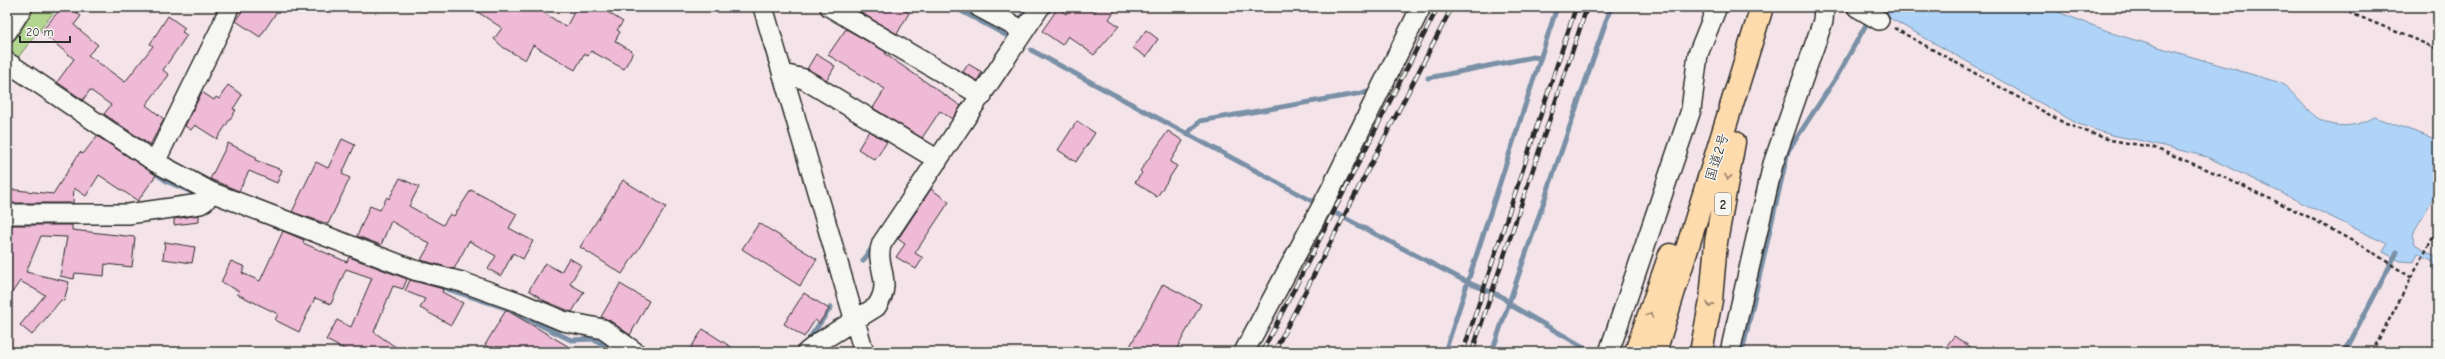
<svg xmlns="http://www.w3.org/2000/svg" width="2445" height="359" font-family="'Comic Neue','Klee One',sans-serif">
<rect width="100%" height="100%" fill="#f4e4ea"/>
<filter id="ink" filterUnits="userSpaceOnUse"><feTurbulence type="fractalNoise" baseFrequency=".025" numOctaves="2"/><feDisplacementMap in="SourceGraphic" scale="8" xChannelSelector="R" yChannelSelector="G"/><feConvolveMatrix kernelMatrix="1 2 1 2 8 2 1 2 1" color-interpolation-filters="sRGB"/></filter>
<g filter="url(#ink)">
<path fill="#b2d590" stroke="#6e805e" d="M33 7H58L15 61 9 56 7 50Z"/>
<path fill="#afd4f8" stroke="#7a90a6" d="M1870 7H2045L2118 35 2281 83C2296 93 2306 113 2323 121 2338 129 2360 126 2374 117L2438 140V190L2412 235 2415 244 2438 258V272L2432 268 2435 262 2418 253 2414 262 2400 261 2383 252 2387 244 2207 157 2143 141 2111 135 2078 124Z"/>
<g fill="none" stroke-linecap="round" stroke-linejoin="round">
<path stroke="#7a90a6" stroke-width="5" d="M954 7 1013 39
M1017 23 1028 7
M1031 50 1312 201 1469 283 1501 296 1514 307 1592 352
M1428 78 1533 57 1540 58
M1187 134 1200 121 1374 91
M149 169 168 182 194 193
M863 261 874 245
M429 283 505 308 571 340 593 339 614 352
M807 342 831 307
M1445 352 1557 7
M1492 352 1611 7
M1742 352 1788 151 1836 78 1876 7
M2345 352 2397 252"/>
</g>
<path fill="#eebad6" stroke="#2b2b2b" d="M62 7H70L81 16 74 25 98 45 88 55 125 82 153 46 150 44 168 16 185 28 182 32 187 35 163 70 169 75 146 105 164 119 150 145 104 114 111 105 90 90 83 100 57 82 74 59 41 32Z
M244 7H280L260 37 236 21Z
M470 7H535L566 27 577 7H600L623 22 617 30 620 32 615 41 633 52 624 69 591 51 588 56 584 54 575 70 533 45 525 60 504 48 494 39 502 28Z
M860 7H899L909 13 897 34 858 11Z
M1071 7H1089L1095 12 1098 7H1117L1109 19 1119 26 1094 55 1068 36 1062 45 1042 31 1058 8 1066 14Z
M846 29 886 52 885 54 961 106 952 119 940 111 922 138 873 108 885 89 828 55Z
M1146 30 1158 39 1146 57 1133 48Z
M816 54 835 66 827 80 807 69Z
M968 64 982 72 977 81 963 72Z
M228 85 242 95 233 109 236 110 217 139 195 125 191 130 185 126 202 92 214 100 216 97 219 99Z
M1077 121 1095 133 1076 162 1058 150Z
M869 131 887 142 875 160 858 149Z
M1168 131 1183 141 1170 162 1177 166 1157 197 1135 182 1142 173 1140 171Z
M97 136 156 175 138 201 99 175 86 196 74 188 73 203H7V189L53 194 80 152 83 154Z
M342 139 355 145 342 174 350 178 328 224 292 212 316 162 328 168Z
M228 143 256 157 255 160 282 170 277 183 249 171 239 191 210 179Z
M400 178 419 187 409 206 443 225 450 214 454 216 471 190 517 214 509 228 533 241 523 259 513 253 501 276 488 269 496 256 469 241 454 269 421 260 430 244 391 221 381 245 357 236 370 206 380 210 387 197 389 199Z
M623 180 666 207 622 274 580 247Z
M931 189 949 202 915 253 923 258 916 269 896 257 905 244 898 239Z
M199 215V222L174 225V219Z
M759 223 817 259 800 286 742 249Z
M7 225H72V230L135 237 132 267 105 264 104 276 75 273 74 279 60 276 67 237 41 236 26 272 69 282 64 301 61 300 32 335 20 325 45 295 20 281 7 300Z
M283 231 304 240 303 243 347 262 349 257 407 279 403 289 393 286 374 332 403 352H350L326 340 337 320 351 327 372 278 346 269 331 304 315 298 299 332 275 320 278 314 237 294 239 291 221 282 231 261 245 267 242 273 260 281Z
M165 242 195 247 192 263 163 259Z
M569 258 581 265 570 284 584 292 572 312 545 301 529 290 545 263 561 272Z
M410 280 443 289 442 292 463 303 451 325 420 308 425 299 405 291Z
M620 284 649 301 630 335 609 320 601 317Z
M1163 284 1201 304 1175 352H1127Z
M804 293 829 309 819 323 815 320 804 337 784 324Z
M506 310 537 328 578 352H497L485 345Z
M703 329 739 352H688Z
M1954 336 1978 352H1954L1946 347Z"/>
<g fill="none" stroke-linecap="round" stroke-linejoin="round">
<g stroke="#2b2b2b" stroke-width="22">
<path id="minor" d="M763 7 864 352
M830 7 982 96
M979 7 1024 31
M1857 7 1879 20
M7 32 23 7
M7 62 155 162 211 192 414 270 462 282 518 302 563 321 603 329 635 352
M783 74 804 79 938 160
M155 162 222 26 229 7
M7 214H128L200 204 205 201 211 192
M807 352 821 341 876 307C895 282 873 264 882 243L1040 7
M1244 352 1330 191 1421 7
M1609 352 1691 110 1698 54 1717 7
M1730 352 1773 164 1823 21 1824 7"/>
</g>
<g stroke="#2b2b2b" stroke-width="25">
<path id="highway" d="M1636 352 1670 255
M1655 352 1762 7
M1701 352 1711 300 1716 242 1734 142"/>
</g>
<path stroke="#2b2b2b" stroke-width="2.5" stroke-dasharray="4 3" stroke-linecap="butt" d="M2336 7 2438 49
M1894 28 2066 124 2110 140 2152 147 2206 169 2305 215 2369 250 2412 278
M2372 352 2438 228"/>
<use href="#minor" stroke="#f6f6f2" stroke-width="19"/>
<use href="#highway" stroke="#fedbac" stroke-width="22"/>
<g stroke="#2b2b2b" stroke-width="4.5">
<path id="rail" d="M1262 352 1438 7
M1274 352 1452 7
M1463 352 1576 7
M1472 352 1587 7"/>
</g>
<use href="#rail" stroke="#f6f6f2" stroke-width="3" stroke-dasharray="9" stroke-linecap="butt"/>
</g>
<defs><path id="oneway-chevron" d="M-2-3.5L2.5 0L-2 3.5" fill="none" stroke-width="1.6" stroke-linecap="round" stroke-linejoin="round"/></defs>
<g stroke="#94836c">
<use href="#oneway-chevron" transform="translate(1728 177) rotate(100)"/>
<use href="#oneway-chevron" transform="translate(1710 305) rotate(101)"/>
<use href="#oneway-chevron" transform="translate(1650 315) rotate(-70)"/>
</g>
</g>
<g text-anchor="middle" dominant-baseline="central" stroke-width="3" stroke-linejoin="round" paint-order="stroke">
<rect fill="#f6f6f2" stroke="#686867" stroke-width="1" x="1715" y="193" width="16" height="22" rx="3"/>
<g font-size="13" font-weight="bold" fill="#2b2b2b">
<text x="1723" y="204">2</text>
</g>
<g font-size="14" fill="#2b2b2b" stroke="#f6f6f2">
<text transform="translate(1717 157) rotate(-73)">国道2号</text>
</g>
</g>
<rect width="2445" height="359" fill="none" stroke="#f6f6f2" stroke-width="24"/>
<rect x="12" y="12" width="2421" height="335" fill="none" stroke="#2b2b2b" stroke-width="1.5" filter="url(#ink)"/>
<path d="M20 36v6h50v-6" fill="none" stroke="#2b2b2b" stroke-width="2"/>
<text x="26" y="36" font-size="12" fill="#2b2b2b" stroke="#f6f6f2" stroke-width="3" paint-order="stroke">20 m</text>
</svg>
